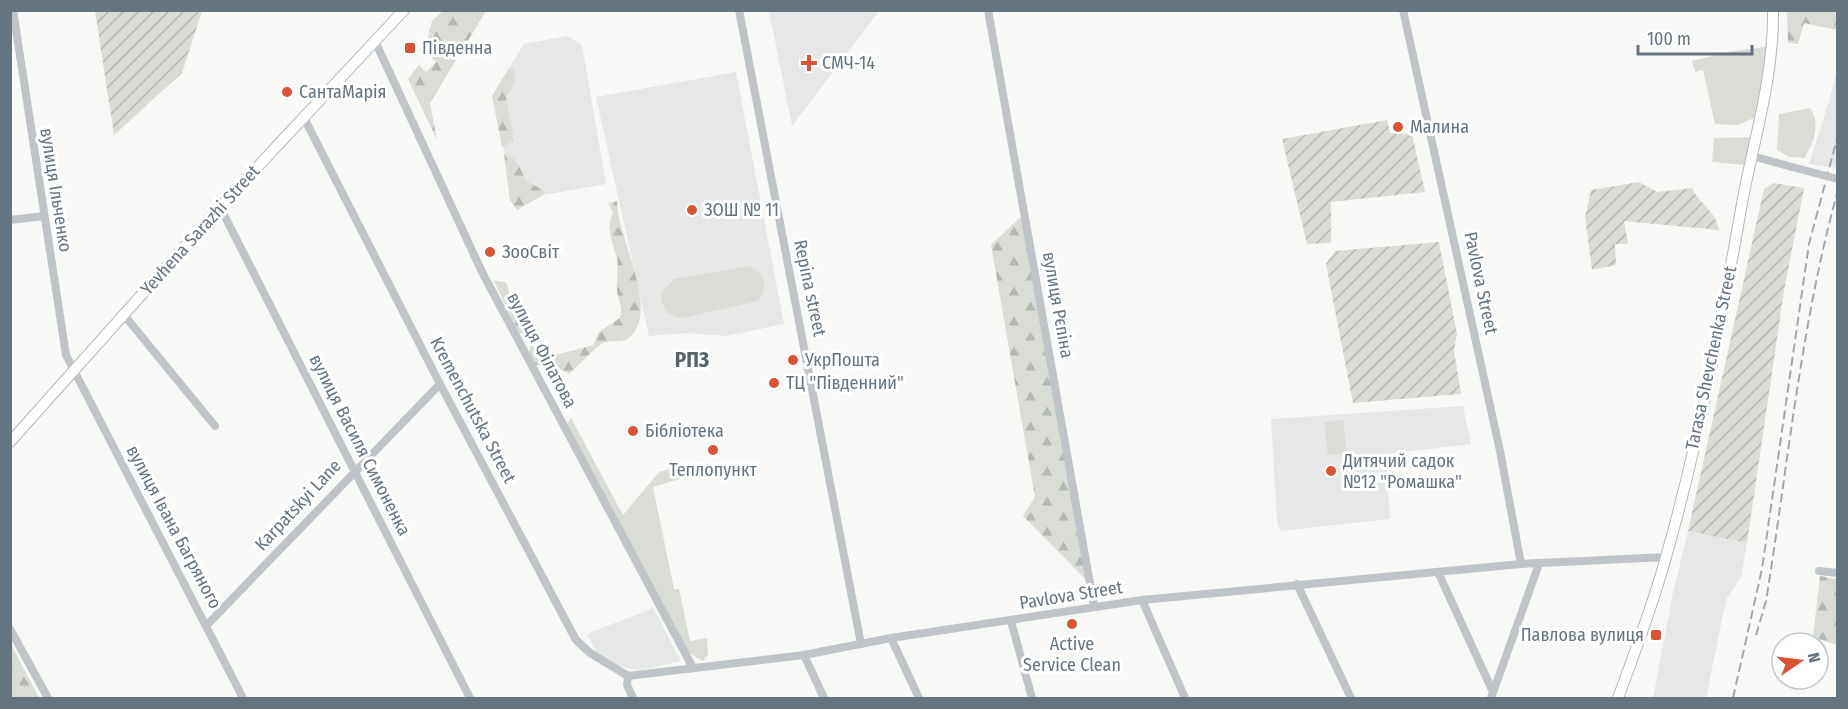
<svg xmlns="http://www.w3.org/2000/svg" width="1848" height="709" font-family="'Fira Sans Condensed',sans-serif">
<defs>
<pattern id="forest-firs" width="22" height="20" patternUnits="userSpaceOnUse" patternTransform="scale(1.5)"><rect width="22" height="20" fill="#d9ddd5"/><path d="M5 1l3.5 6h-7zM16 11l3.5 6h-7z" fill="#b4b8b2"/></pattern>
<pattern id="garden-furrows" width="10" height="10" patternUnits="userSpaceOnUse" patternTransform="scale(1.5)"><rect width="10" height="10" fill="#d9ddd5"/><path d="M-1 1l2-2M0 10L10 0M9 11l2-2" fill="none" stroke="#b4b8b2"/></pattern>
</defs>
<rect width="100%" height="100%" fill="#f8f8f6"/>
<path fill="#e6e7e7" d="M769 11H879L792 126Z
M567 36 582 45 606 184 515 200 492 96 524 44Z
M1837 69V168L1809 164 1829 101Z
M736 72 784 324 726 336 687 333 649 336 596 97Z
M1463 406 1471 444 1386 454 1390 519 1280 531 1277 521 1271 419Z
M1688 531 1747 543 1741 577 1726 600 1706 698H1653L1673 593Z
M653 608 681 661 641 670 629 669 609 662 596 652 587 634Z"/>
<path fill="#d9ddd5" d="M1772 46 1756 117 1738 125 1715 124 1703 70 1695 72 1692 61 1728 52Z
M1810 108C1821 124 1814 143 1804 158L1789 157 1777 150 1779 114Z
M1751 137 1747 165 1712 162 1714 138Z
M748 266C764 271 770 288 758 301L682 318C667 317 661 307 661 293L674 279Z
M571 418 623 515 659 472 689 464 692 475 653 487 674 589H679L690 641 707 638 708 654 703 661 689 653 567 425Z
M1343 420 1347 453 1328 455 1324 422Z"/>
<path fill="url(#forest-firs)" d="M444 10 486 11 430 103 437 140 408 79 419 65 426 72 436 62 424 51 432 21Z
M1787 11H1837V30L1804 23 1798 44 1788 43Z
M509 68 514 69 516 80 506 98 514 141 502 147 492 96Z
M504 154C517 156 521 170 526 181L545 191 543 195 517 210 510 200Z
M617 201C617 237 657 303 633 334 625 345 613 339 603 343 598 345 575 369 569 374L560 369 536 365 529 353 531 343 540 359 593 345 599 332 620 318C623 307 619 302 617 291 616 280 619 269 617 258 613 243 605 228 613 213L608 203Z
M1025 213 1090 584 1023 516 1035 497 991 245Z
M494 281 506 282 520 329H532L519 334Z
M1820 576 1837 579V645L1813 637Z
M10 644H11L39 698H11Z"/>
<path fill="url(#garden-furrows)" d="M95 11H202L182 73 114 135Z
M1387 120 1390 133 1412 134 1425 192 1331 202V243L1307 244 1282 139Z
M1639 182 1657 192 1692 188C1700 205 1716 211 1719 230L1624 221 1628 244H1615L1616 265 1592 270 1585 217 1591 190Z
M1774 183 1804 188 1784 291 1747 543 1688 531 1764 189Z
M1439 242 1457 334 1454 350 1461 394 1353 403 1326 264 1335 251Z"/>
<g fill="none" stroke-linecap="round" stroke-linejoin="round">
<g stroke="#b3b8bc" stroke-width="12">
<path id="major" d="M10 442 220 207 404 10
M1618 698C1635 652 1653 605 1666 557 1699 441 1722 317 1743 198 1755 135 1774 75 1773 10"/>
</g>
<path stroke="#bfc4c8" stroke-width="8" d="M13 10 66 355 243 698
M739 10 861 644
M988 10 1094 606
M1403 10 1500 451 1521 564
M375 41 482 272 693 668
M303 116 440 384 576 640 590 653 628 676 627 685 633 698
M1752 156 1792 167
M220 207 470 698
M10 220 44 216
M124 315 215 426
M1819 571 1838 573
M1438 572 1493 692
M1297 584 1351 698
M1142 600 1185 698
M1011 621 1032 698
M206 626 440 384
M10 629 48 698
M891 638 919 698
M804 655 824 698
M628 676 804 655 891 638 1142 600 1521 564 1666 557
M1491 698 1539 564"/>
<use href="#major" stroke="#fff" stroke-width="10"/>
<path stroke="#a1a8ad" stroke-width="2" stroke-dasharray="9 4.5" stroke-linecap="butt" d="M1756 635 1766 601C1788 465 1801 323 1838 190
M1733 698 1762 569 1809 244 1838 135"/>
<path stroke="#bfc4c8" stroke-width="8" d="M1792 167 1838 179"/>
</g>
<g fill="#db5234" stroke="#fff" stroke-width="2">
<rect x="404" y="42" width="12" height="12" rx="3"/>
<path d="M806 54h6v6h6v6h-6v6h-6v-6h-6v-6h6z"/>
<circle cx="287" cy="92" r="6"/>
<circle cx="1398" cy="127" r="6"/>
<circle cx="692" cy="210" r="6"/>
<circle cx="490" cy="252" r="6"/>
<circle cx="793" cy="360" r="6"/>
<circle cx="774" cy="383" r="6"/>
<circle cx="633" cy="431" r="6"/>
<circle cx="713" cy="450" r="6"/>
<circle cx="1331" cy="471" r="6"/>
<circle cx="1072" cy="624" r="6"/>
<rect x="1650" y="629" width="12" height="12" rx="3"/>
</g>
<g text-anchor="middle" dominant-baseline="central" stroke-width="6" stroke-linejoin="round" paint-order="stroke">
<g font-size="18" fill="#657580" stroke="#fff" text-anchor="start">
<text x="422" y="48">Південна</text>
<text x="822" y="63">СМЧ-14</text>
<text x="299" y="92">СантаМарія</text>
<text x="1410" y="127">Малина</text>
<text x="704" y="210">ЗОШ № 11</text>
<text x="502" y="252">ЗооСвiт</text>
<text x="805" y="360">УкрПошта</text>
<text x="786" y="383">ТЦ "Південний"</text>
<text x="645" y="431">Бібліотека</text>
<text x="1343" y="461">Дитячий садок<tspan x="1343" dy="21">№12 "Ромашка"</tspan></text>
<text x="713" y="470" text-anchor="middle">Теплопункт</text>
<text x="1644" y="635" text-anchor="end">Павлова вулиця</text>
<text x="1072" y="644" text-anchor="middle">Active<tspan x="1072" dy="21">Service Clean</tspan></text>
</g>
<g font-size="18" fill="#657580" stroke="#fff">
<text transform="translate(56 190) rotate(81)">вулиця Ільченко</text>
<text transform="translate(200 230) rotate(-48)">Yevhena Sarazhi Street</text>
<text transform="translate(1481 283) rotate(78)">Pavlova Street</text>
<text transform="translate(810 288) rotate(78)">Repina street</text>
<text transform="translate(1058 305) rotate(80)">вулиця Рєпіна</text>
<text transform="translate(542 350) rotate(62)">вулиця Філатова</text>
<text transform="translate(1711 358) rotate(-78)">Tarasa Shevchenka Street</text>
<text transform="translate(473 410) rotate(62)">Kremenchutska Street</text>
<text transform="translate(360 445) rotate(63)">вулиця Василя Симоненка</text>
<text transform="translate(298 505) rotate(-47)">Karpatskyi Lane</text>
<text transform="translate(174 527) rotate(62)">вулиця Івана Багряного</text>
<text transform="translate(1071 595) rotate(-9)">Pavlova Street</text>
</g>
<g font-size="21" font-weight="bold" fill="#57636b" stroke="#fff">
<text x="692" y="360">РПЗ</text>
</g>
</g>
<rect width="1848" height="709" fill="none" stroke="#657580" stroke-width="24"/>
<g transform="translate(1800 661) rotate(76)"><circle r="28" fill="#ffffff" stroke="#c1c8cc" stroke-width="1.5"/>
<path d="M0-4.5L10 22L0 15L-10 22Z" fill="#db5234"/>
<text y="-9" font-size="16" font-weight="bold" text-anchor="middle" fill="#657580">N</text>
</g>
<path d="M1638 45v9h114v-9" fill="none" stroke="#657580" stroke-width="3"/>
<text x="1647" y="45" font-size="18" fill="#657580" stroke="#ffffff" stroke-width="4.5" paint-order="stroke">100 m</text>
</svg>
